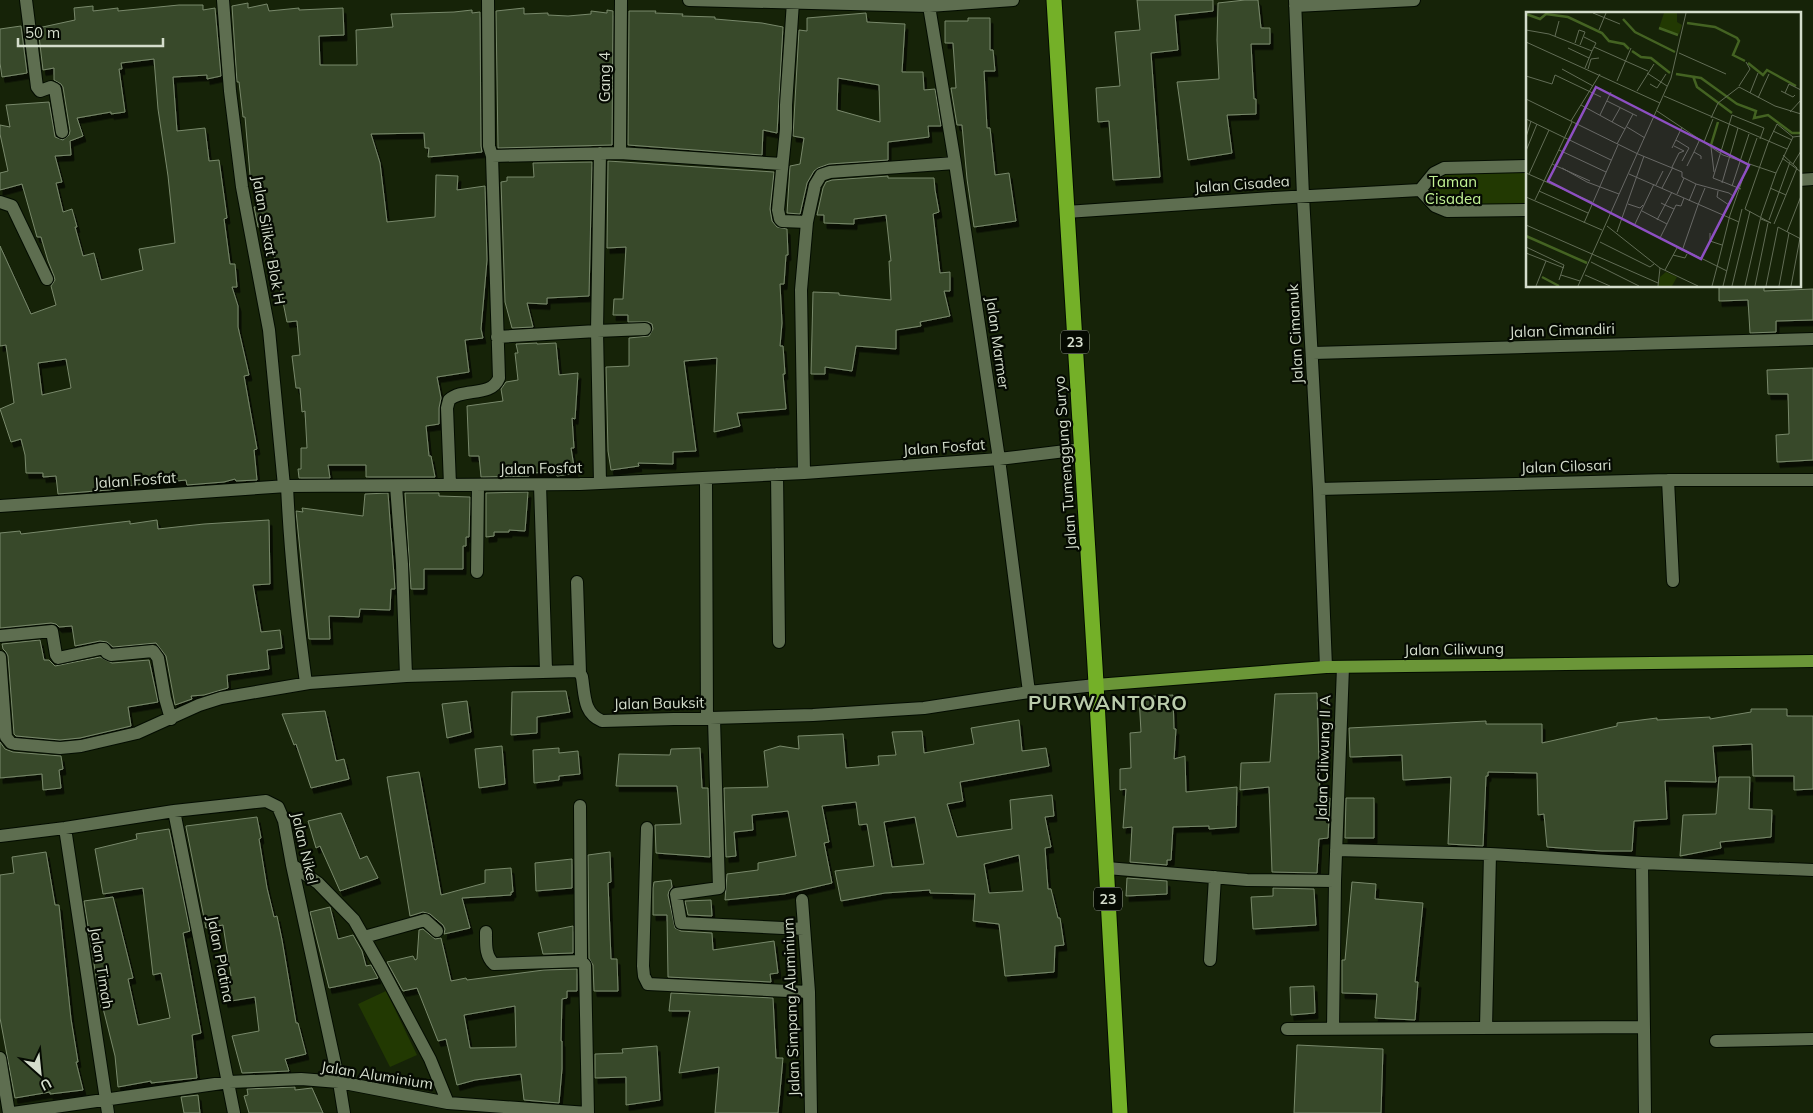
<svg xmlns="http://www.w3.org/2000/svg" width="1813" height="1113" font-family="Mulish,sans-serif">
<defs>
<filter id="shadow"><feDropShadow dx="3" dy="5.5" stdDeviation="0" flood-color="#0009"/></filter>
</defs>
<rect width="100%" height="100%" fill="#162308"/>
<path fill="#223902" d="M1527 171V204L1448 206C1436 200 1432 194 1435 181L1447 173Z
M386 991 417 1055 390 1067 358 1004Z"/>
<path fill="#39482c" stroke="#78896a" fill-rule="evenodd" filter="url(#shadow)" d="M1137 0H1213V11L1175 15 1178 50 1151 53 1160 177 1113 180 1109 121 1098 122 1096 88 1120 86 1115 32 1140 30Z
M1245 0H1258L1261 28H1270V44H1251L1254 99H1256V114L1227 115 1232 153 1188 160 1177 82 1219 79 1217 40 1218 3Z
M248 3V8L267 4 269 11 299 8V10L343 8 344 35 319 36 320 65H357L356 30 393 27 391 14 454 12 472 10V13L480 12 481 146 482 152 428 157 429 148H425L424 133 371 134 380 163 387 222 435 217 436 175 458 176 457 190 485 186 487 260 481 329 483 338 465 340 469 372 437 377 441 398 439 408V424L426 426 429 456H431L435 477H366V465H328L330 478H299L298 469H301V448H307L305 411 302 412 300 388H296L292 356 300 355 297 321 287 322 272 247 270 225 258 227 254 207 259 206 250 175 245 117H243L239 82H237L232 6Z
M179 5H203V10L215 8 221 76 207 79V75L173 77 177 131 205 128 209 161 219 160 227 218 224 219 230 264H235L237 287H232L238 306V327L249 375 244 376 257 449 254 450 257 480 236 481 235 479 224 482 187 485 186 480 115 487V489L108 490 58 494 56 476 43 477V473H26L25 455 21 439 11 442 0 409 14 403 6 345 0 346V246L31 314 56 305 51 286 55 280 54 276 48 261 41 237H37L22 184 0 190V173L8 171 0 134V125L10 127 6 105 49 102 55 137 63 140 69 135 70 131 63 87 61 84 54 80V68L43 70 38 28 75 20 74 8 93 6V11L118 8V11ZM154 59 158 109 168 176 175 243 139 249 143 270 101 280 94 253 83 256 75 227H77L72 209 63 212 56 183 62 182 55 156 71 155 70 141 83 136 77 118 111 112V114L125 112 119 69H122L121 63ZM66 359 71 388 42 395 38 363Z
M524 8V14L548 13V15L568 16 591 14V11L607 13V10L613 11 612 145 498 148 496 11Z
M629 11H656L655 13 683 14 682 16 715 17V19L762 23 783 27 777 133 763 130 762 155 628 145Z
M866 13 867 22 905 24 902 72H923L924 90 935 89 941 126H928L929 137 888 142V160L829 164 818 168 814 171 807 183 800 214 787 213 790 166 800 164 804 138 793 136 799 30 807 31V18ZM838 78 879 85 880 122 837 110Z
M968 18H990V50H993L995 71H984L987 128H990L995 175 1009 173 1016 221 974 227 967 179 962 125H957L951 88H956L953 43H945V21H968Z
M21 26 27 73 2 77 0 63V29Z
M608 161 774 172 770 209 772 221 777 227 787 229 788 255H786L784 284H780L782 323 780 346H783L785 374H783L786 409 737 413 740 426 714 432 717 358 684 361 696 451 673 452V464L638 463 639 466 611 470 608 451 606 367 629 366V338L649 336 653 329 652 324 648 322H628V315H613L614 299H623L626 247 607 248Z
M592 162 589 296 547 298V304L527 303 533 327 512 328 505 302 501 182 507 181V177H534L533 163Z
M888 176V178H934L935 190 939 212 933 214 940 273 950 272V291H944L950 316 920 322 921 326 896 330V349L856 346 852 371 825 367V374H811L813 292 839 293V295L891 300 889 261H891L886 215 854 219V224L824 223V215H817L823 188 826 182 832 180Z
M1719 286H1764V291L1813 289V320L1776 321V332L1750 333 1748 300 1719 301Z
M537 343V344L556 343 559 375 578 373 575 419 572 418 574 448H571L575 473 557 476 556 472 529 473V476L481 477 479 456H469L467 406 503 401 501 389 506 382 518 380 515 353H518L516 344Z
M1813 368V460L1777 462 1776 435 1789 434 1788 394H1768L1767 370Z
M528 492 525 531 509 530V532H494V536L486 537V493Z
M388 493 395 589H391L390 610 360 609 359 617 329 616 330 639H309L296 511 303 512 302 508 363 516 365 494Z
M405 493H439V496L470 497 469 537H466V546H463V569H424V589H411Z
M157 520 158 529 204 524 269 520 270 584 253 585 261 632 280 630 282 648 267 650 269 669 227 675 228 688 204 695 191 696 192 699 175 705 166 656 156 643 113 647 107 642 100 641 75 646 72 626 59 627 56 624 51 623 0 628V533L20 531 21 534 130 521V524Z
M40 640 44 660H49L55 666 100 657 112 663 149 660 158 702 128 707 131 726 80 738 60 740 16 736 14 734 8 656 6 652 3 649 2 644Z
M566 691 570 712 537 717V733L511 735 512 692Z
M1317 693 1320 799 1330 798 1328 838 1319 839 1317 873 1272 872 1269 787 1240 790 1241 763 1270 762 1275 694Z
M1173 695 1174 729H1176L1174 759 1185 756 1186 792 1237 787 1236 827 1209 829V826L1173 827 1171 860H1167V865L1130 862 1132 827 1123 828 1126 789 1120 790V769L1131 768 1130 733 1141 732 1139 697Z
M467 701 471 732 447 738 442 704Z
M1751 709H1787V716H1813V789L1794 790V776H1753L1752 744 1713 746 1716 782 1665 781 1667 819 1634 821 1632 851H1602L1547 847 1544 814 1538 815 1537 773 1488 772V776H1486L1483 846 1448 844 1451 777 1403 780 1402 755 1350 757 1349 728 1486 721V724H1542V743L1617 726V723L1657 718V720L1710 717V719L1751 712Z
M325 711 336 761 344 759 349 779 311 788 296 744 294 745 282 714Z
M1019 720 1022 751 1046 748 1049 766 960 782 963 801 947 804 957 837 1012 829 1010 800 1052 795 1054 816 1045 817 1051 847 1045 848 1048 889H1051L1058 918H1060L1064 945 1055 946 1054 972 1005 976 999 924 973 921 975 894 930 893V890L885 893 841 901 835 871 874 866 867 824 859 825 856 802 822 806 829 842 824 843 832 883 784 894 725 900 727 874 758 870V863L796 856 788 811 752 815 753 830 734 832 736 856 726 857 724 788 768 787 764 751 780 746 799 749 798 736 843 734 846 768 879 765 878 756 896 755 892 732 922 731 924 753 974 744 971 728ZM915 817 924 864 892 867 884 822ZM1019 855 1023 891 989 893 984 864Z
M0 742 5 749 13 752 61 756 63 769 59 770 61 788 43 790 42 774 0 778Z
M502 746 505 784 479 788 475 749Z
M559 748V753L578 751 580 774 559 776V780L534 783 533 750Z
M700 748 702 788H708L710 857 656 853 655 825 681 824 677 786H616L619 754 670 755 671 749Z
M419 772 441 895 485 883V870L511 868 513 892H511V895L462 898 470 928 444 934 445 929 443 925 430 914 423 912 410 916 387 777Z
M1719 777H1750L1749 809 1772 810 1771 837 1720 842 1721 848 1680 856 1683 815 1716 814Z
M1346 798H1374V838H1345Z
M341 813 360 859 367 856 378 878 340 891 320 846 316 848 308 821Z
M257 817 261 838 259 839 267 888 274 917 277 916 282 940 296 1023H298L306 1054 285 1059 289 1071 242 1073 232 1036 259 1031 255 997 225 1002 221 978 231 976 223 925 206 928 186 827V826Z
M169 829 190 931 183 933 201 1033 192 1035 197 1078 151 1083V1081L118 1087 115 1056 103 1008H101L84 901 113 897 133 978 128 979 138 1025 170 1018 161 973 153 975 143 888 103 894 95 849 137 839 136 834Z
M46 852 55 905H59L71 1019 78 1062H76L83 1090 50 1094V1092L15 1098 0 1018V875L14 873 12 857Z
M610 852 611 882 608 883 610 933 611 959H617L618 991H594L593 965 589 958 588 855Z
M572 859V888L536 891 535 863Z
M1127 878 1167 881V894L1126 896Z
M671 880 672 887 669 891 668 895 675 928 681 931 712 933 713 950 774 941 778 973 770 974 771 982 668 977 667 915H653V888L654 882Z
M1352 882 1376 884 1375 899 1423 903 1415 982H1418L1415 1020 1375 1018 1377 994 1342 993V960H1345Z
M1273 888 1314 889 1316 925 1253 929 1251 897 1273 896Z
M711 900 712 916 688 915 685 901Z
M330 907 338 939 353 935 362 951 366 966 371 965 378 978 329 988 310 912Z
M573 926V953L543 954 538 933Z
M423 929 435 939 441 938 451 981 466 978 467 980 544 970 577 969V991H567V998L562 999 561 1041H562V1069L559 1103 524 1100 521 1074 475 1080 457 1085 446 1039 438 1041 417 988 403 991 387 962 413 956 415 960 417 959 419 930ZM515 1006 516 1047 470 1048 464 1015Z
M1314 986 1315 1013 1291 1015 1290 987Z
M671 993 773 998 776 1058H783L778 1113H715L719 1067 679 1073 690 1011H669Z
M1297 1045 1383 1049 1381 1113H1294Z
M657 1046 660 1100 626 1105V1077L595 1078V1054L623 1053 622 1049Z
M295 1087V1090L312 1088 323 1113H249L244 1096 248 1095 247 1089Z
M198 1095 200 1113H184L181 1097Z"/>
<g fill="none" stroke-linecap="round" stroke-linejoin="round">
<g stroke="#030c00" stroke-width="14">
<path id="minor" d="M26 0 37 87 40 91 51 87 55 89 62 132
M223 0 230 91 242 187 269 330 284 486
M488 0 489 146 492 156 620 153 782 164
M689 0 929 6 1013 0
M928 0 955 163 999 459 1029 692
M1295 0 1303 196 1319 489 1326 667
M793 2 786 105V129L778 210 780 219 782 221 807 222 801 290 804 473
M1295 6 1414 0
M600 153 597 331 645 329
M620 153 621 0
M1799 180 1813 179
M1420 190 1434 173 1444 168 1527 166
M0 202 12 206 47 279
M1066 212 1274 198 1420 190 1435 206 1447 211 1527 210
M807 222 815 185 821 175 830 172 955 163
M497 337 597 331 600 483
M1313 353 1813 339
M777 474 779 642
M706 478 707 718
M1668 480 1673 581
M450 485 447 408 449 400C463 387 491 398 499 378L492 156
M540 485 546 670
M287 486C290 552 297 618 306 683
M396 486 402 564 406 676
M1319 489 1668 480H1813
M0 506 287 486 580 484 804 473 999 459 1082 449
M477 572 478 485
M577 582 580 673
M0 636 52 631 56 655 58 658 100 649H104L107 653 111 655 153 651 158 658 165 698 171 719
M0 657 6 737 11 743 15 744 60 748 81 746 137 733 199 705 221 698 309 683 406 676 577 671 580 673 582 677C585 695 583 713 602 721L813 715 924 708 1029 692 1096 685
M714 719 719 888 676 894 681 923 804 929
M580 806 581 961
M174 811 234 1113
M65 828 108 1113
M647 828 643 966 644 976 648 984 809 992
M0 836 65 828 174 811 266 801 278 807 284 821 292 865 339 1082 344 1113
M1336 850 1490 854 1642 863 1813 870
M1642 863 1645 1113
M292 865 318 883 354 920 382 969 430 1059 448 1103
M1107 868 1247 880 1335 881
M802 900 809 992 811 1113
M486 932C486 944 485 956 494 964L581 961 585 965 588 1113
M364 937 425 920 437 931
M1210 960 1215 877
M1486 1027 1490 854
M1287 1029 1643 1027
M1333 1029 1335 881 1343 667
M1716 1041 1813 1039
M0 1058 9 1113
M13 1113 229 1082 301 1079 339 1082 448 1103 588 1113"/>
</g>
<g stroke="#030c00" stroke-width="14">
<path id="major" d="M1096 685 1326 667 1813 661"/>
</g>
<g stroke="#030c00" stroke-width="17">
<path id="highway" d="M1054 0 1095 666 1120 1113"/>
</g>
<use href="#minor" stroke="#5e6e50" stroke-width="12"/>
<use href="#major" stroke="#6b9638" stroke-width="12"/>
<use href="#highway" stroke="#74b028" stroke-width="15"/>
</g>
<g text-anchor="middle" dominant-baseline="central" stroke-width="4.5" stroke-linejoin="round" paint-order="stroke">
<g fill="#050a02" stroke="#969e8f" stroke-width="1">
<rect x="1061" y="330.5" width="28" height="23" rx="4"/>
<rect x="1094" y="887.5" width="28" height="23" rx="4"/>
</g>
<g font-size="14" font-weight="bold" fill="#d4ddcc">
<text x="1075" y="342">23</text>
<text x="1108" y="899">23</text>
</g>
<g font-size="15" fill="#d4ddcc" stroke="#050a02">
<text transform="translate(604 77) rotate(-90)">Gang 4</text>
<text transform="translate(1242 184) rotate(-4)">Jalan Cisadea</text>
<text transform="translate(269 240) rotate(80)">Jalan Silikat Blok H</text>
<text transform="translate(1562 330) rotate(-2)">Jalan Cimandiri</text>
<text transform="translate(1295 334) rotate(-93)">Jalan Cimanuk</text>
<text transform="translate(998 343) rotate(82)">Jalan Marmer</text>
<text transform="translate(944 447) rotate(-4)">Jalan Fosfat</text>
<text transform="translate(1065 463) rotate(-94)">Jalan Tumenggung Suryo</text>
<text transform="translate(1566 466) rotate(-2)">Jalan Cilosari</text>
<text transform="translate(541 468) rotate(-1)">Jalan Fosfat</text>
<text transform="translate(135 480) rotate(-4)">Jalan Fosfat</text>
<text transform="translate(1454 649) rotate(-1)">Jalan Ciliwung</text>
<text transform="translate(659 703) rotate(-1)">Jalan Bauksit</text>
<text transform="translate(1323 758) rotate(-88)">Jalan Ciliwung II A</text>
<text transform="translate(305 848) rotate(77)">Jalan Nikel</text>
<text transform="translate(221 959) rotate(79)">Jalan Platina</text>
<text transform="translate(102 968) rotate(81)">Jalan Timah</text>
<text transform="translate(791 1007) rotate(-92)">Jalan Simpang Aluminium</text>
<text transform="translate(377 1075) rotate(9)">Jalan Aluminium</text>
</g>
<g font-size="15" fill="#c2f295" stroke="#050a02">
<text x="1453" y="181">Taman<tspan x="1453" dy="17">Cisadea</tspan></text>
</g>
<g font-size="20" font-weight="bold" letter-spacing="1" fill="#baccab" stroke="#050a02">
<text x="1108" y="702">PURWANTORO</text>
</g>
</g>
<g transform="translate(1526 12)">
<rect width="275" height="275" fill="#162308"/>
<path d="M138 1H151V10L156 13 153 22 133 16ZM140 260 151 265 146 274H132L134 265Z" fill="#223902"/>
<path fill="none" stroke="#446322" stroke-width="2.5" d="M0 2 14 7 20 2 42 5 76 21 83 29 98 32 103 37M97 7 109 20 149 40M161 11 189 15 211 26 213 29 207 43 219 49M133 16 152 23M106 39 115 45 125 46 144 61M222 51 237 63 241 58 270 74M150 62 175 66 211 92 230 99 228 106 242 103 266 121H275M167 64 171 75 206 101M185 133 192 110M0 224 61 251M16 265 33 274"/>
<path fill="none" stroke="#626d56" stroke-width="1" d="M67 1 94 12M0 18 23 22 66 39 70 31 58 25M73 18 80 1M29 24 33 9M0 30 134 91M49 31 53 18 59 20 54 33M68 35 122 59M42 36 63 46M153 41 200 62M59 56 66 39M36 57 67 74M62 57 65 47 73 46M121 61 141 74M0 64 26 72 29 63 75 85M91 69 105 36M124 72 131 76 140 62M213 74 224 57 220 50M111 79 128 52M255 79 267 85 269 83M224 81 232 61M259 81 263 72 275 78M138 84 261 137M232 86 243 62M0 87 112 142M81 89 111 104M55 93 99 117M131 99 197 143 250 161M264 100 275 88M74 103 85 80M206 103 187 166 215 177M206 103 238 116 234 127M185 106 192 91 213 75 249 94 275 102M0 107 85 148M45 109 74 62M86 110 94 96M101 115 119 126M247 119 266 128M0 125 5 109M174 127 168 140 175 144V147M150 128 163 136 156 149M178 130 187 107M91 132 107 102M185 135 188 160M146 136 156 115M33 138 80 160M0 139 11 112M112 142 156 160V165L170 172 203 181 207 184 203 193 191 185 192 179M257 143 271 156M256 146 275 160M26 152 64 169M267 152 275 139M161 154 168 140M146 155 153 141 158 139 148 134M36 156 61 170 93 182M0 161 66 190M3 162 23 118M103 162 213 210M196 171 212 116M130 173 137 159M206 174 223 122M136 176 147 155M244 176 260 183M13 179 62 201M146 180 139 193 148 197M151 182 158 166M0 185 76 218M9 188 46 110M163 189 170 172M102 192 114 196 117 193M172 193 179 176M116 199 141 212 134 226M86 202 201 259M235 207 245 211 219 197 242 131 251 112 267 125M131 208 139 193 135 191M243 208 264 150M58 211 92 133M109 212 128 172M141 212 150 193 155 194 158 186M248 212 271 156M0 213 132 271M81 214 134 256 172 274M252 215 275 227M91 220 118 144M261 220 275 184M184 221V229L196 233M74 230 124 255 128 252M0 235 38 253 33 268M156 239 172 193M0 241 38 256M147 243 159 246 161 242M65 250 113 274M191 255 204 203 231 126M139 258 151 236M35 263 54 269M59 263 84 274M10 274 20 249M52 274 145 66 160 1M132 274 134 256M186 274 191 255M197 274 216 197M206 274 224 199M219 274 235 204 250 161 267 125 275 124M229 274 242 211M240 274 252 215M253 274 263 221M265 274 274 226"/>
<path fill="#8d4fc2" fill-opacity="0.15" stroke="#8d4fc2" stroke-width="2.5" d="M70 75 223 153 175 247 22 169Z"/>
<rect width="275" height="275" fill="none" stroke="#d4ddcc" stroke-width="2.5"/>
</g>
<g transform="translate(40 1073) rotate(153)" stroke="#050a02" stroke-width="4" paint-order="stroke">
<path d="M0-4L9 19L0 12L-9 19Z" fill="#d4ddcc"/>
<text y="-8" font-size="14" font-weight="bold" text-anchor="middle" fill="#d4ddcc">U</text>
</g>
<path d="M18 38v8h145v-8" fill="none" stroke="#d4ddcc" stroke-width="2.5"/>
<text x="25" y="38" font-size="15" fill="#d4ddcc" stroke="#050a02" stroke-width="4" paint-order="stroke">50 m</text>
</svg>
